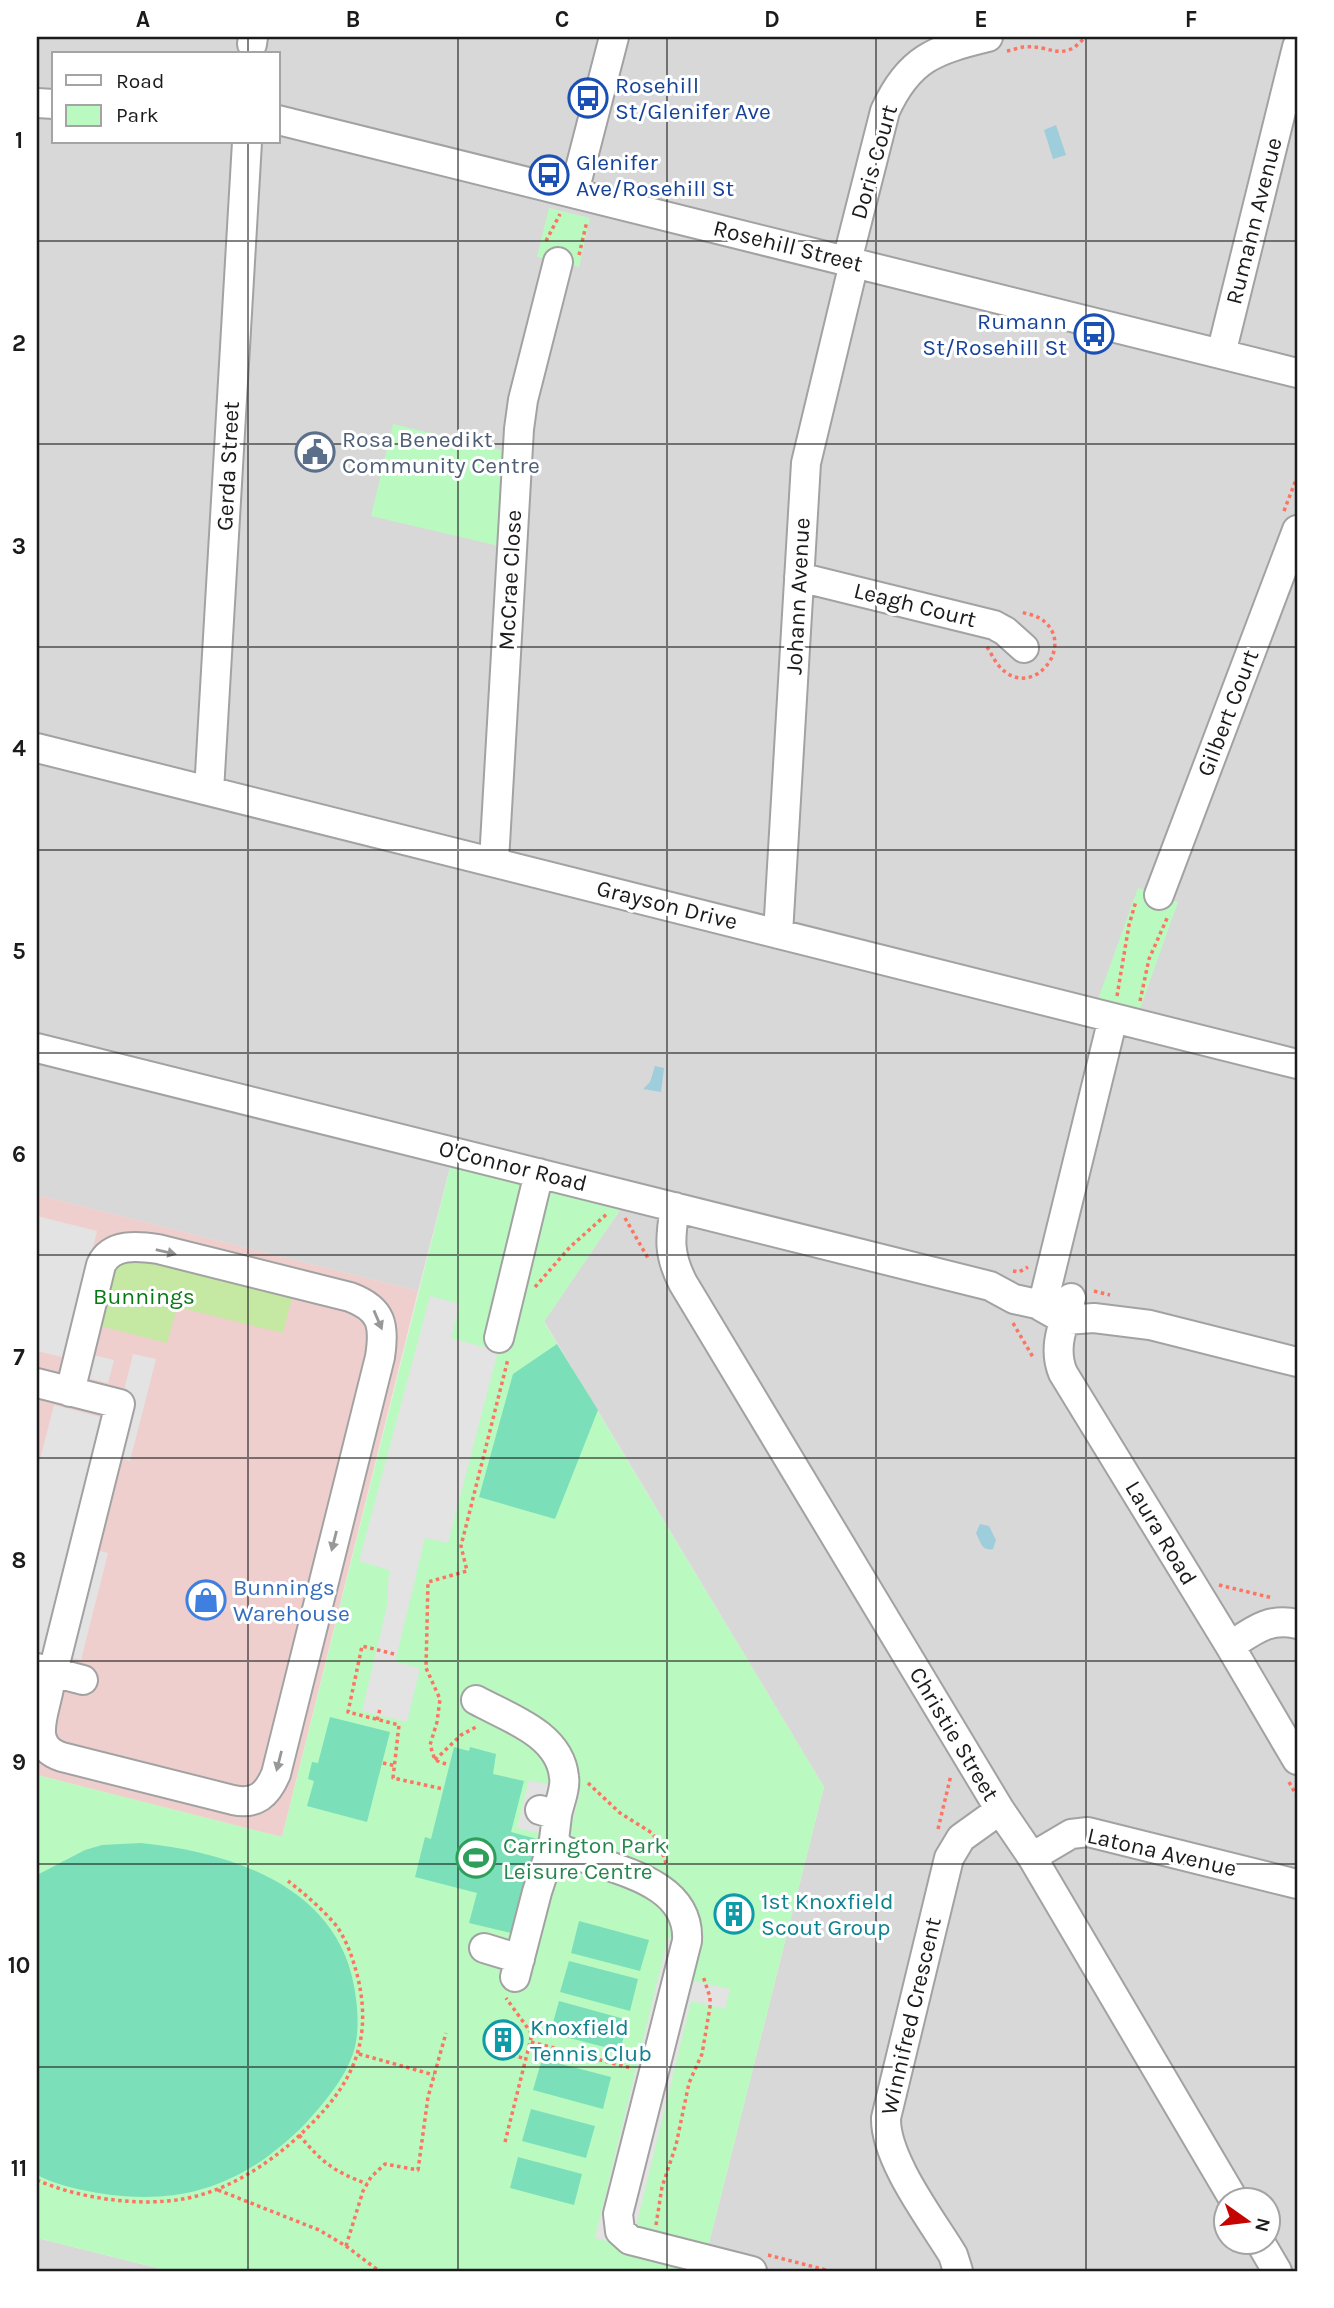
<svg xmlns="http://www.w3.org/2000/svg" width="1334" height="2308" font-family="Karla,sans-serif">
<rect width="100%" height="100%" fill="#ede9e0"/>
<path fill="#d9d8d8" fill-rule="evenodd" d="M37 37H1297V2271H702L824 1787 544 1321 618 1213 454 1152 418 1291 37 1195ZM54 54H278V142H54ZM1226 2200H1268V2242H1226Z
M37 2238 169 2271H37Z"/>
<path fill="#efcfce" d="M37 1195 418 1291 282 1837 37 1775Z"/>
<path fill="#c5e9a3" d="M145 1257 293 1294 283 1333 177 1307 167 1343 100 1326 115 1267Z"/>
<path fill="#bafac0" d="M549 208 590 218 579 267 537 257Z
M393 424 517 454 512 549 371 516Z
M1138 888 1178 902 1135 1023 1093 1013Z
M454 1152 630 1195 544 1322 824 1787 702 2271H169L37 2238V1775L282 1837Z"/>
<path fill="#7bdfb9" d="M557 1344 598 1410 555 1519 479 1497 513 1374Z
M330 1717 390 1732 367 1822 307 1806 314 1781 308 1779 312 1762 318 1763Z
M454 1747 469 1751 470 1747 496 1754 493 1774 524 1781 511 1832 537 1839 515 1934 469 1923 477 1893 415 1877 425 1837 431 1839Z
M141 1843C229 1852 336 1885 354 1986 358 2008 360 2032 353 2054 343 2081 324 2103 305 2124 244 2185 183 2207 98 2193 77 2189 56 2185 37 2175V1875L85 1850 102 1845Z
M579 1921 649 1940 640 1971 571 1953Z
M569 1961 638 1979 630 2011 560 1992Z
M559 2001 628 2020 620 2051 550 2033Z
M542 2059 611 2077 603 2109 533 2090Z
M531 2109 595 2126 586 2158 522 2141Z
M518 2157 582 2174 574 2205 510 2188Z"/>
<path fill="#e3e3e3" d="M37 1216 97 1231 91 1256 88 1255 62 1357 37 1351Z
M430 1296 460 1304 451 1338 498 1351 448 1543 425 1538 395 1662 420 1668 407 1722 362 1711 387 1606 389 1570 359 1561Z
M133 1354 156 1359 130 1461 108 1455Z
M93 1355 114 1360 108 1383 87 1378Z
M54 1405 104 1418 43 1657 37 1655V1471Z
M84 1547 108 1553 81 1660 58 1654Z
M529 1780 580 1792 568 1840 517 1828Z
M668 1937 699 1944 690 1980 730 1989 725 2009 691 2001 631 2247 595 2238Z"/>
<path fill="#9ecddc" d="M1056 125 1066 155 1053 159 1044 130Z
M655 1066 664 1068 661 1092 643 1089 650 1082Z
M980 1524 989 1526 996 1540 993 1549C982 1552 980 1541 976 1533Z"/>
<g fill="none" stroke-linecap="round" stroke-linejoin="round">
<g stroke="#a2a2a2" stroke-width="32">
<path id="minor" d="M252 44 253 37
M37 103 54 104
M278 120 1297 373
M574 192 614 37
M847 261 885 111C909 58 935 50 988 37
M1221 354 1297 47
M799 577 994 625 1005 631 1024 648
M37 748 1297 1064
M209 791 247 142
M494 861 519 429 523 400 558 262
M1159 895 1297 530
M778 934 806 463 854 263
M37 1048 990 1286 1014 1299 1037 1304 1065 1320 1094 1318 1150 1325 1297 1362
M675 1207C670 1238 668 1254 683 1283L1000 1810 1032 1857 1234 2200
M1071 1298C1064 1323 1052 1347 1063 1373L1230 1646 1297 1760
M1042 1307 1113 1018
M499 1338 539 1173
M37 1383 120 1404 49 1688C44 1715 28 1746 62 1757L233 1800C256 1805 267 1795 276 1774L380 1357C385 1325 382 1309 350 1297L158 1249C138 1246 111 1243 101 1265L70 1392
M1230 1646C1253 1631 1269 1617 1297 1624
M37 1668 83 1680
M476 1700C509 1718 560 1734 564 1777 566 1788 559 1804 557 1815
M540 1810 557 1815 554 1840 561 1849C604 1869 691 1877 687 1941L618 2214 620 2231 630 2240 752 2271
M1032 1857 1071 1834 1088 1832 1297 1884
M484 1948 520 1959
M515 1977 537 1892 554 1840
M1260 2242 1277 2271
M958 2271 953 2255C931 2219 885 2159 886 2118L949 1858 961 1838 1000 1810"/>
</g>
<path stroke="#fc7462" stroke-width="3.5" stroke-dasharray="3.5 3.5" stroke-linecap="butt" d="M1007 51C1012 50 1018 48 1023 47 1050 44 1063 64 1085 37
M546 241 560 214
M579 255 587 221
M1284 511 1297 477
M987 647C991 653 994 660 999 666 1030 702 1075 649 1045 622 1039 616 1029 614 1020 612
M1117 996 1129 925 1136 901
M1140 1001 1149 959 1168 916
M625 1218 649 1260
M1013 1271 1019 1272 1028 1267
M535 1287 570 1247 608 1213
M1094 1291 1110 1295
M1013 1323 1034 1359
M1219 1585 1273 1598
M394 1654 362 1646 348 1712 399 1725 393 1778 443 1789
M377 1720 380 1709
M435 1760 461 1735 478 1726
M383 1763 396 1766
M446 1764 435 1760 430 1745 437 1722 440 1699 426 1668 428 1582 467 1571 461 1546 508 1359
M1289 1782 1297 1796
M588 1783 620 1813 652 1833 659 1843 667 1866
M938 1829 951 1775
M531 2042 631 2068
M359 2054 434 2075
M512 2055 526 2059
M299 2135C323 2163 333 2171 367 2184
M505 2142 532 2034 506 1998
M37 2180C77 2198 139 2207 183 2199 223 2192 259 2170 290 2144 344 2096 375 2052 358 1978 353 1959 347 1940 335 1924 321 1908 305 1894 288 1881
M218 2190 319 2230 346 2246 379 2271
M656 2225 662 2187 676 2145 689 2083 702 2054 710 2007V1997L703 1976
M346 2246 363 2191 371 2177 385 2164 418 2170 428 2097 446 2033
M768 2255 830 2271"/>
<use href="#minor" stroke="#fff" stroke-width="28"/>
</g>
<defs><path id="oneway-solid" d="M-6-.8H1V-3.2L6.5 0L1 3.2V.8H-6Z" transform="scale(1.75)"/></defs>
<g fill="#989898">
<use href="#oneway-solid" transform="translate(166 1252) rotate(13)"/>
<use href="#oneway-solid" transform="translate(378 1320) rotate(67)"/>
<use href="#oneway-solid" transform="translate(334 1541) rotate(104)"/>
<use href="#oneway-solid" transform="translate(279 1761) rotate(104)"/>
</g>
<path fill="none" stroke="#1b1b1b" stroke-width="2" stroke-opacity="0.55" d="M248 37V54M458 37V2271M667 37V2271M876 37V2271M1086 37V2271M248 142V2271M37 241H1297M37 444H1297M37 647H1297M37 850H1297M37 1053H1297M37 1255H1297M37 1458H1297M37 1661H1297M37 1864H1297M37 2067H1297"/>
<defs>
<g id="bus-ring" transform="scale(2.0125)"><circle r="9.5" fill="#fff" stroke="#1a4fb4" stroke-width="1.5"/><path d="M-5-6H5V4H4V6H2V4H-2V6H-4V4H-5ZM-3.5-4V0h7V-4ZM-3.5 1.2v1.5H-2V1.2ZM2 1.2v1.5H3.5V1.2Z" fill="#1a4fb4"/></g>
<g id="civic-ring" transform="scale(2.0125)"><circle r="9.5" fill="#fff" stroke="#5c6f8a" stroke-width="1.5"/><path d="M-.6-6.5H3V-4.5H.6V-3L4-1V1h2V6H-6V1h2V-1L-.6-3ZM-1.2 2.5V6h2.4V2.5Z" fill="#5c6f8a"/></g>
<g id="shop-ring" transform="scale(2.0125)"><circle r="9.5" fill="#fff" stroke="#3f7fe0" stroke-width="1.5"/><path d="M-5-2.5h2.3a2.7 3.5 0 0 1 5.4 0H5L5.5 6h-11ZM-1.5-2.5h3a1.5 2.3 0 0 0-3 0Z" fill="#3f7fe0"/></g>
<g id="stadium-ring" transform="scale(2.0125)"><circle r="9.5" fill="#fff" stroke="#2e9e5b" stroke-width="1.5"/><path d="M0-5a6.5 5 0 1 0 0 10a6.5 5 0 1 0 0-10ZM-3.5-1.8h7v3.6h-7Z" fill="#2e9e5b"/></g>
<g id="building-ring" transform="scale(2.0125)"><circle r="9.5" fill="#fff" stroke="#0f9aa8" stroke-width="1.5"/><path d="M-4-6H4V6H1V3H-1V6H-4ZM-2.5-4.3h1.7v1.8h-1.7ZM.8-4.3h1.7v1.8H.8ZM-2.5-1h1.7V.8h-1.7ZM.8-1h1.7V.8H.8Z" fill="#0f9aa8"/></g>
</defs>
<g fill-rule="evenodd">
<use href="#bus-ring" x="588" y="98"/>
<use href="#bus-ring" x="549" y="175"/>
<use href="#bus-ring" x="1094" y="334"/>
<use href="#civic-ring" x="315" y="452"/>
<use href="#shop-ring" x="206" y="1600"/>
<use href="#stadium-ring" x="476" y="1858"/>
<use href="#building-ring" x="734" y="1914"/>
<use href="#building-ring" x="503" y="2040"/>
</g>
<g text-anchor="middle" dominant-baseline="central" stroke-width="6" stroke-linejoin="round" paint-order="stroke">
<g font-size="23" fill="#164399" stroke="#fff" text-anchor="start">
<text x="615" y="85">Rosehill<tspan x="615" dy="26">St/Glenifer Ave</tspan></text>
<text x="576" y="162">Glenifer<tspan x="576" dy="26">Ave/Rosehill St</tspan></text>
<text x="1067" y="321" text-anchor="end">Rumann<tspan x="1067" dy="26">St/Rosehill St</tspan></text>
</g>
<g font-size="23" fill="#1b1b1b" stroke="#fff">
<text transform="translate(874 162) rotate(-74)">Doris Court</text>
<text transform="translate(1254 221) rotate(-76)">Rumann Avenue</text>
<text transform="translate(788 246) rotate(14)">Rosehill Street</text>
<text transform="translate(228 466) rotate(-87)">Gerda Street</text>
<text transform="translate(510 580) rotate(-87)">McCrae Close</text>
<text transform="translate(798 596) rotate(-87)">Johann Avenue</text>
<text transform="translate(915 605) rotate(14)">Leagh Court</text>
<text transform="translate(1228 713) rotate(-69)">Gilbert Court</text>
<text transform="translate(667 905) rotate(14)">Grayson Drive</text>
<text transform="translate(513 1166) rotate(14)">O'Connor Road</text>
<text transform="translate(1161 1533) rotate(59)">Laura Road</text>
<text transform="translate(954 1734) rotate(59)">Christie Street</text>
<text transform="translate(1162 1852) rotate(13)">Latona Avenue</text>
<text transform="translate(911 2016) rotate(-77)">Winnifred Crescent</text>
</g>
<g font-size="23" fill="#4e5e75" stroke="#fff" text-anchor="start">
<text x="342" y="439">Rosa Benedikt<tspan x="342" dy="26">Community Centre</tspan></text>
</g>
<g font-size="23" fill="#097814" stroke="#fff">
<text x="144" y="1296">Bunnings</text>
</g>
<g font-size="23" fill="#366cbe" stroke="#fff" text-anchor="start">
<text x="233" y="1587">Bunnings<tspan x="233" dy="26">Warehouse</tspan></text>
</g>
<g font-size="23" fill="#27864d" stroke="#fff" text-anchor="start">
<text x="503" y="1845">Carrington Park<tspan x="503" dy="26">Leisure Centre</tspan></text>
</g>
<g font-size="23" fill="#0d838f" stroke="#fff" text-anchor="start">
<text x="761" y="1901">1st Knoxfield<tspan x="761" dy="26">Scout Group</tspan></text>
<text x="530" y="2027">Knoxfield<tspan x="530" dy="26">Tennis Club</tspan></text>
</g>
</g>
<rect width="1334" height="2308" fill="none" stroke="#ffffff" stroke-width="77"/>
<rect x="52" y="52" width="228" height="91" fill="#ffffff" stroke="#a4a4a4" stroke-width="2"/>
<rect x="66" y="75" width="35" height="10" fill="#ffffff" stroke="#a4a4a4" stroke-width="2"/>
<text x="116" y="88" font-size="21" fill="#1b1b1b">Road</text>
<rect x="66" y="105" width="35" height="21" fill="#bafac0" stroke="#a4a4a4" stroke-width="2"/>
<text x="116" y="122" font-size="21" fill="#1b1b1b">Park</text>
<g transform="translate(1247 2221) rotate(104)"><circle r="33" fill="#ffffff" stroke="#a4a4a4" stroke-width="2"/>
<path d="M0-5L12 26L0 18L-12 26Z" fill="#c50300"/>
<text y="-10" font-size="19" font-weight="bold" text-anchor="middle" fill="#1b1b1b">N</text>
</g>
<rect x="38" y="38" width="1258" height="2232" fill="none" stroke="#1b1b1b" stroke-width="2.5"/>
<g font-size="23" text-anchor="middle" font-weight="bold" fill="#1b1b1b">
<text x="143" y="27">A</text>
<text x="353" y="27">B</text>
<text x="562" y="27">C</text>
<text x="772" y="27">D</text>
<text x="981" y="27">E</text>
<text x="1191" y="27">F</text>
<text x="19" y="148">1</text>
<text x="19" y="351">2</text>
<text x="19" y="554">3</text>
<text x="19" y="756">4</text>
<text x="19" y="959">5</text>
<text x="19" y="1162">6</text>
<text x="19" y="1365">7</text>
<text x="19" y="1568">8</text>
<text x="19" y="1770">9</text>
<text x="19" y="1973">10</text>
<text x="19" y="2176">11</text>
</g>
</svg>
